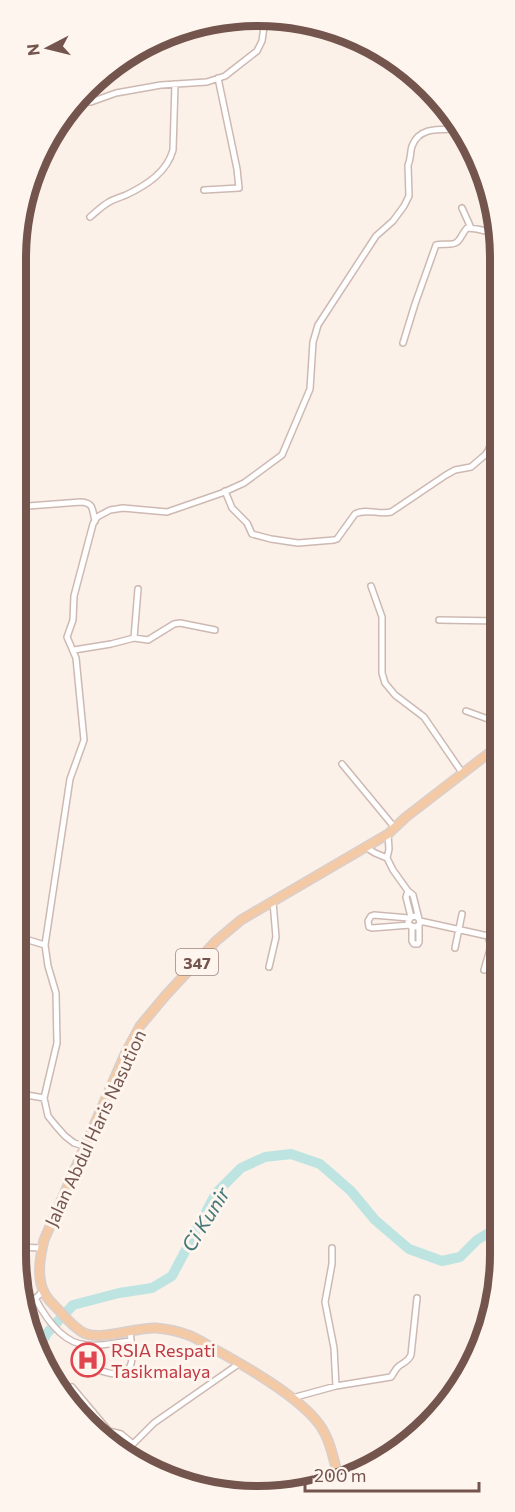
<svg xmlns="http://www.w3.org/2000/svg" width="515" height="1512" font-family="Commissioner,sans-serif">
<rect width="100%" height="100%" fill="#fbf1e9"/>
<g fill="none" stroke-linecap="round" stroke-linejoin="round">
<path stroke="#bee4e2" stroke-width="10" d="M36 1351 48 1332 73 1305 119 1293 152 1288 172 1276 216 1193 241 1168 265 1157 291 1154 320 1164 351 1191 375 1220 409 1249 442 1261 460 1257 477 1240 500 1226"/>
<g stroke="#ceb9b2" stroke-width="8">
<path id="minor" d="M74 102H91L116 93 161 85 207 82 225 76 257 51 262 41 265 20
M204 190 239 188 237 169 218 78
M462 208 471 228
M90 217C96 212 102 206 109 202 114 199 121 197 126 195 147 185 167 172 173 150L175 84
M403 343 415 304 436 245C442 243 453 246 457 242 461 239 463 232 467 228L477 229 498 234
M225 491 232 508 247 523 252 534 271 539 298 543 334 540 337 539 355 514C366 508 379 515 391 512L446 475 455 470 471 467 485 455 488 451 498 426
M15 507 81 502C94 503 92 509 95 521
M371 586 382 617V673L385 683 395 695 424 717 463 774
M439 620 499 621
M134 638 138 589
M74 650 111 644 134 638 148 640 174 624 180 623 215 630
M466 711 499 723
M342 764 395 828
M388 834 389 849 387 858 393 870 408 891 413 895 420 923 417 927 410 926 408 922 411 917 416 916 418 918
M367 848 375 853 387 858
M408 891 406 897 411 917
M409 918 374 915 371 916 368 921 369 927 372 928 410 925
M420 921 488 936 492 928 499 926
M412 927V941L414 944H418L419 942V925
M15 936 45 945
M488 936 491 946 499 950
M455 948 462 914
M269 967 276 937 273 902
M484 970 491 946
M15 1093 44 1098
M84 1146 74 1143 65 1136 56 1126 48 1116 44 1098 57 1043 56 993 48 966 45 945 70 779 84 740 76 658 67 637 73 620 74 596 93 524 97 517 110 510 123 508 167 512 222 493 244 483 282 455 310 389 313 342 318 325 376 236 393 221 404 206 409 196 408 165C411 159 410 152 412 146 420 125 443 130 461 129
M15 1247 42 1248
M332 1248V1264L325 1302 334 1348 336 1386
M35 1298C45 1317 63 1344 87 1345 101 1347 117 1342 131 1341
M26 1308 43 1291
M97 1370C103 1371 110 1374 116 1374 139 1375 131 1345 130 1331
M61 1391 69 1390 72 1387 109 1431 121 1434 133 1444
M292 1398 336 1386 391 1377C394 1373 395 1369 399 1366 404 1362 408 1362 411 1355L417 1298
M125 1452 154 1423 240 1363"/>
</g>
<g stroke="#d8cfcd" stroke-width="11">
<path id="primary" d="M339 1480C334 1462 331 1440 319 1424 298 1396 247 1367 216 1350 207 1345 197 1338 188 1335 178 1331 166 1329 156 1328 137 1327 100 1341 84 1333 76 1329 69 1321 63 1315 58 1308 49 1302 45 1294 36 1278 40 1257 44 1240L126 1052 140 1026 166 995 216 941 241 920 388 834 406 817 489 753 499 743"/>
</g>
<use href="#minor" stroke="#fff" stroke-width="5"/>
<use href="#primary" stroke="#f4caa6" stroke-width="8"/>
</g>
<defs>
<g id="hospital-ring" transform="scale(1.725)"><circle r="9.5" fill="#fef5ef" stroke="#e0444e" stroke-width="1.5"/><path d="M-5-5h3v3.5h4V-5h3V5h-3V1.5h-4V5h-3Z" fill="#e0444e"/></g>
</defs>
<g fill-rule="evenodd">
<use href="#hospital-ring" x="88" y="1360"/>
</g>
<g text-anchor="middle" dominant-baseline="central" stroke-width="6" stroke-linejoin="round" paint-order="stroke">
<rect fill="#fef5ef" stroke="#9d857e" stroke-width="1.5" x="176" y="949" width="42" height="26" rx="4.5"/>
<g font-size="16" font-weight="bold" fill="#74554e">
<text x="197" y="962">347</text>
</g>
<g font-size="18" fill="#74554e" stroke="#fef5ef">
<text transform="translate(95 1128) rotate(-65)">Jalan Abdul Haris Nasution</text>
</g>
<g font-size="18" fill="#be3a42" stroke="#fef5ef" text-anchor="start">
<text x="111" y="1350">RSIA Respati<tspan x="111" dy="21">Tasikmalaya</tspan></text>
</g>
<g font-size="20" font-style="italic" fill="#427877" stroke="#fef5ef">
<text transform="translate(205 1219) rotate(-58)">Ci Kunir</text>
</g>
</g>
<path d="M0 0H515V1512H0ZM258 26H258A232 232 0 0 1 490 258V1254A232 232 0 0 1 258 1486H258A232 232 0 0 1 26 1254V258A232 232 0 0 1 258 26Z" fill="#fef5ef" fill-rule="evenodd"/>
<path fill="none" stroke="#74554e" stroke-width="8" d="M258 26H258A232 232 0 0 1 490 258V1254A232 232 0 0 1 258 1486H258A232 232 0 0 1 26 1254V258A232 232 0 0 1 258 26Z"/>
<g transform="translate(48 48) rotate(263)" stroke="#fef5ef" stroke-width="4.5" paint-order="stroke">
<path d="M0-4.5L10 22L0 15L-10 22Z" fill="#74554e"/>
<text y="-9" font-size="16" font-weight="bold" text-anchor="middle" fill="#74554e">N</text>
</g>
<path d="M305 1482v9h174v-9" fill="none" stroke="#74554e" stroke-width="3"/>
<text x="314" y="1482" font-size="18" fill="#74554e" stroke="#fef5ef" stroke-width="4.5" paint-order="stroke">200 m</text>
</svg>
